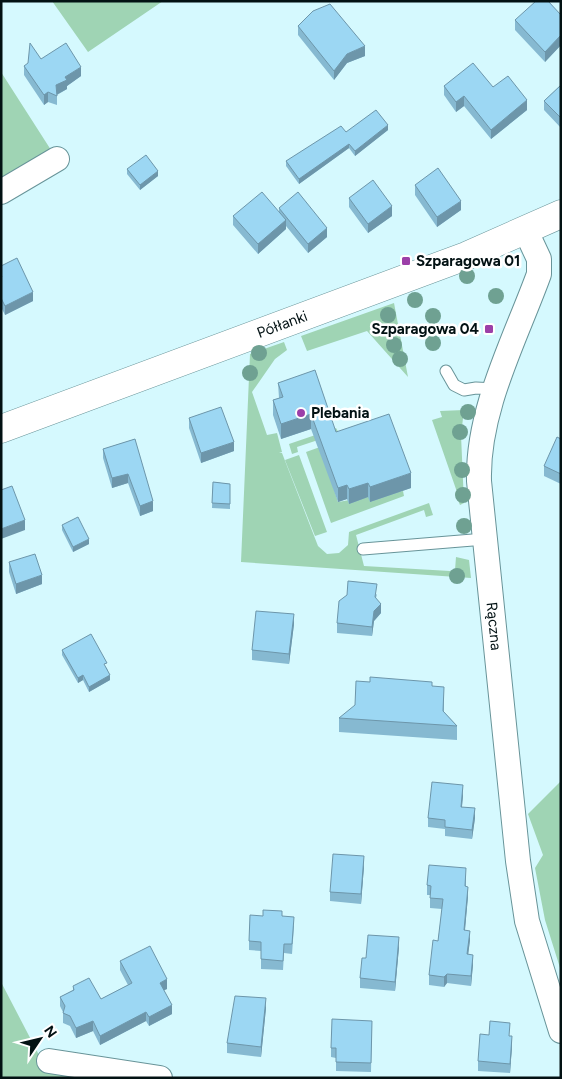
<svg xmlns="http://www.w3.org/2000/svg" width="562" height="1079" font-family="Figtree,sans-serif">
<rect width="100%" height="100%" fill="#d5f9fe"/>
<path fill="#9fd4b4" d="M52 1H163L88 52Z
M1 72 51 150 1 182Z
M394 303 408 377 367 331 307 351 301 336Z
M284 342 287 350 275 359 252 392 267 435 277 433 282 452 279 453H282L318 546 327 554 339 553 348 545 349 532 429 503 433 515 426 517 424 510 356 535 364 566 450 571 455 570 456 557 469 560 471 578 241 562 250 354Z
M464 410 461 435 464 503 460 505 455 493 457 492 432 420 442 417 440 411Z
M336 428 339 433 297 447 298 452 292 454 289 444Z
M320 447 338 502 403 491 404 496 331 523 306 452Z
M299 455 327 532 315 536 285 460Z
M561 781V971L545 920 535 868 543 855 528 814Z
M1 982 39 1055 40 1070 82 1078H1Z"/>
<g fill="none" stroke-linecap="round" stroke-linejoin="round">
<g stroke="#689499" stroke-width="13">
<path id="lane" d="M446 371 454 385 464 390 476 388 496 389
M363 549 485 539"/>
</g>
<g stroke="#689499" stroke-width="26">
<g id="street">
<path d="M1 192 57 159"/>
<path id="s1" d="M525 229 539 259V274C515 340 477 410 479 481L518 861 527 921 561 1031"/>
<path d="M49 1061 160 1078"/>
</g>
</g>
<g stroke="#689499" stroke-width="29">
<g id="secondary">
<path id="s2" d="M1 429 466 256 561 214"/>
</g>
</g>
<use href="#lane" stroke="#fff" stroke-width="11"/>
<use href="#street" stroke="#fff" stroke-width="24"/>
<use href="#secondary" stroke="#fff" stroke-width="28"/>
</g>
<g fill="#6fa192">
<circle cx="467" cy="276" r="8"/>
<circle cx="496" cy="296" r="8"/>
<circle cx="415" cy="300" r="8"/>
<circle cx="388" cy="315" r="8"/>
<circle cx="433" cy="316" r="8"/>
<circle cx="433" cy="343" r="8"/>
<circle cx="394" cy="345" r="8"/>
<circle cx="259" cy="353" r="8"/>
<circle cx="400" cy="359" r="8"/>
<circle cx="250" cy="373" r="8"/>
<circle cx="468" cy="412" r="8"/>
<circle cx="460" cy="432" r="8"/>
<circle cx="462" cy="470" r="8"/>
<circle cx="463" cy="495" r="8"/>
<circle cx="464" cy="526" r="8"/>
<circle cx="457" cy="576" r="8"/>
</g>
<path fill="#86b9d1" d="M561 15V45L545 62 515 30V20Z
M298 26 365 56 347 63 334 80 298 35Z
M41 59 81 76 67 86V89L57 95V105L48 102 44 105 24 75V66Z
M561 85V128L544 110V101Z
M444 86 493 87 527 110 491 139 464 106 456 112 444 95Z
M388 130 355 156 349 148 299 184 286 166V161L346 132Z
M127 169 158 176 140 190 127 174Z
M415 185 461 210 437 227 415 195Z
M349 198 392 216 368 233 349 207Z
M279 208 327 237 308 253 286 226V229L258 254 233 225V216L279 212Z
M1 266 33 301 5 315 1 307Z
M278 383 336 432 411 488 370 502 368 497 349 504 347 499 338 502 311 429 281 439 273 415V400L279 398Z
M189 418 234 451 201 463 189 428Z
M135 439 153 511 140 516 128 483 112 488 103 458V449Z
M561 439V484L544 476V466Z
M213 482 230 484V509L212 508Z
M62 525 89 544 73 552 62 530Z
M9 562 42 584 16 594 9 572Z
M377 594 376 598 381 613 374 621 372 636 337 633V623Z
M294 624 289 664 252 660V650Z
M62 650 107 668 110 680 89 692 83 680 78 683 62 655Z
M432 686 444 700V712L457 726V740L339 732V718Z
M463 795 462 807 475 818 472 839 445 836V829L428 827V818Z
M364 866 361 904 330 901V892Z
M466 878V886L468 896 465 930 470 940 468 954 473 964 471 986 447 983 444 987 429 985V975L438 941 442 909 430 908V895H427V885Z
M282 916 294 926 292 954 284 953 283 970 261 969V951L249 950V941Z
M399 947 395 991 360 988V978L366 958Z
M120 961 167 989 164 990 172 1014 149 1026 146 1021 100 1045 93 1031 76 1038 70 1026 63 1023V1012L60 1006V997L73 990V986L101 999 128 985 120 970Z
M266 1008 261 1057 227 1053V1043Z
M372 1021 371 1072 336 1071V1058L331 1057V1048Z
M510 1036 512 1046 510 1073 478 1071V1061Z"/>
<path fill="#6d96aa" d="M561 35V45L545 62V52Z
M365 46V56L347 63 334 80V71L347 54Z
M81 67V76L67 86V89L56 95V85L65 77Z
M48 92V102L44 105V95Z
M464 96V106L456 112V102Z
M527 100V110L491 139V130Z
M388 125V130L355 156V151Z
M349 144V148L299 184V179Z
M158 171V176L140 190V185Z
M461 201V210L437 227V217Z
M392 206V216L368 233V224Z
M286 220V229L258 254V244Z
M327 228V237L308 253V244Z
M33 292V301L5 315V306Z
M311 414V429L281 439V424Z
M234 442V451L201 463V453Z
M411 473V488L370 502V487Z
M128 474V483L112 488V478Z
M368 483V497L349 504V489Z
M347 485V499L338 502V488Z
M153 501V511L140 516V506Z
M25 520V530L1 539V529Z
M89 539V544L73 552V547Z
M42 575V584L16 594V584Z
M381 604V613L374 621 372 636V627L374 611Z
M294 614V624L289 664V654Z
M83 675V680L78 683V678Z
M110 675V680L89 692V687Z
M463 785V795L461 816V807Z
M475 808V818L472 839V830Z
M364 856V866L361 904V894Z
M468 887V896L464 940V930Z
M470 931V940L467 964V954Z
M399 937V947L395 991V982Z
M473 955V964L471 986V976Z
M447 974V983L444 987V977Z
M167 979V989L160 992V983Z
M266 998V1008L261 1057V1047Z
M172 1005V1014L149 1026V1017Z
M146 1012V1021L100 1045V1036Z
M93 1021V1031L76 1038V1028Z
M512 1036V1046L510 1073V1064Z"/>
<path fill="#9cd7f3" stroke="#6d96aa" d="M536 1H548L561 15V35L545 52 515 20Z
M330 4 365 46 347 54 334 71 298 26 313 11Z
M30 43 41 59 66 43 81 67 65 77 67 80 56 85 57 96 48 92 44 95 24 66 28 63Z
M473 63 493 87 508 76 527 100 491 130 464 96 456 102 444 86Z
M561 85V118L544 101Z
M376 110 388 125 355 151 349 144 299 179 286 161 341 126 346 132Z
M146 155 158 171 140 185 127 169Z
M438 168 461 201 437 217 415 185Z
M373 180 392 206 368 224 349 198Z
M262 192 286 220 258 244 233 216Z
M298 192 327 228 308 244 279 208Z
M17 258 33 292 5 306 1 298V277H2L1 275V266Z
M315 370 336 432 389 414 411 473 370 487 368 483 349 489 347 485 338 488 311 414 281 424 273 400 283 397 278 383Z
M221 407 234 442 201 453 189 418Z
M557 437 561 439V474L544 466Z
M135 439 153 501 140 506 128 474 112 478 103 449Z
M213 482 230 484V504L212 503Z
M12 486 25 520 1 529V490Z
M78 517 89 539 73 547 62 525Z
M35 554 42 575 16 584 9 562Z
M348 581 377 584 375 597 381 604 374 611 372 627 337 623 339 601 347 595Z
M256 611 294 614 289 654 252 650Z
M91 634 107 663 104 664 110 675 89 687 83 675 78 678 62 650Z
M370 677 432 682V686L444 687 443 711 457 726 339 718 355 705 356 681 370 682Z
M432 782 463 785 461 807 475 808 472 830 445 827V820L428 818Z
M333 854 364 856 361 894 330 892Z
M429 865 466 868 465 886 468 887 464 930 470 931 467 954 473 955 471 976 447 974 444 977 429 975 433 940 438 941 443 899 430 898 431 886 427 885Z
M263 910 282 911V916L294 917 292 944H284L283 961 261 959V942L249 941 250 915 263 916Z
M368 935 399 937 395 982 360 978 362 958H366Z
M150 946 167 979 160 983 172 1005 149 1017 146 1012 100 1036 93 1021 76 1028 70 1016 63 1013 65 1006 60 997 74 990 73 986 89 978 101 999 132 983 120 961Z
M235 996 266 998 261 1047 227 1043Z
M332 1019 372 1021 371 1063 336 1062V1048H331Z
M490 1021 510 1023 509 1036H512L510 1064 478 1061 480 1034 489 1035Z"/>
<g fill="#9c3fa8" stroke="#fff" stroke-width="2">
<rect x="401" y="256" width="10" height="10" rx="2.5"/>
<rect x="484" y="324" width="10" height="10" rx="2.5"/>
<circle cx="301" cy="413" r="5"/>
</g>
<g text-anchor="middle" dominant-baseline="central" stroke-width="5" stroke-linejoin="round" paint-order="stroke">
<g font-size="15" font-weight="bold" fill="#021113" stroke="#fff" text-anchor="start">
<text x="416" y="261">Szparagowa 01</text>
<text x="479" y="329" text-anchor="end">Szparagowa 04</text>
<text x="311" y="413">Plebania</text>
</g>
<g font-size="15" fill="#021113" stroke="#fff">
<text stroke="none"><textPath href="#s2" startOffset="300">Półłanki</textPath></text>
<text stroke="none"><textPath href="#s1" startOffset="411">Rączna</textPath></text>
</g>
</g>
<rect width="562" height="1079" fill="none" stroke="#021113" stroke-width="5"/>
<g transform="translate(40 1039) rotate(55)" stroke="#ffffff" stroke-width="4" paint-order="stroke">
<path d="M0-4L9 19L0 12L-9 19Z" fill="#021113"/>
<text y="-8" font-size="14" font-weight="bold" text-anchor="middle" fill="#021113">N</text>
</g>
</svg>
